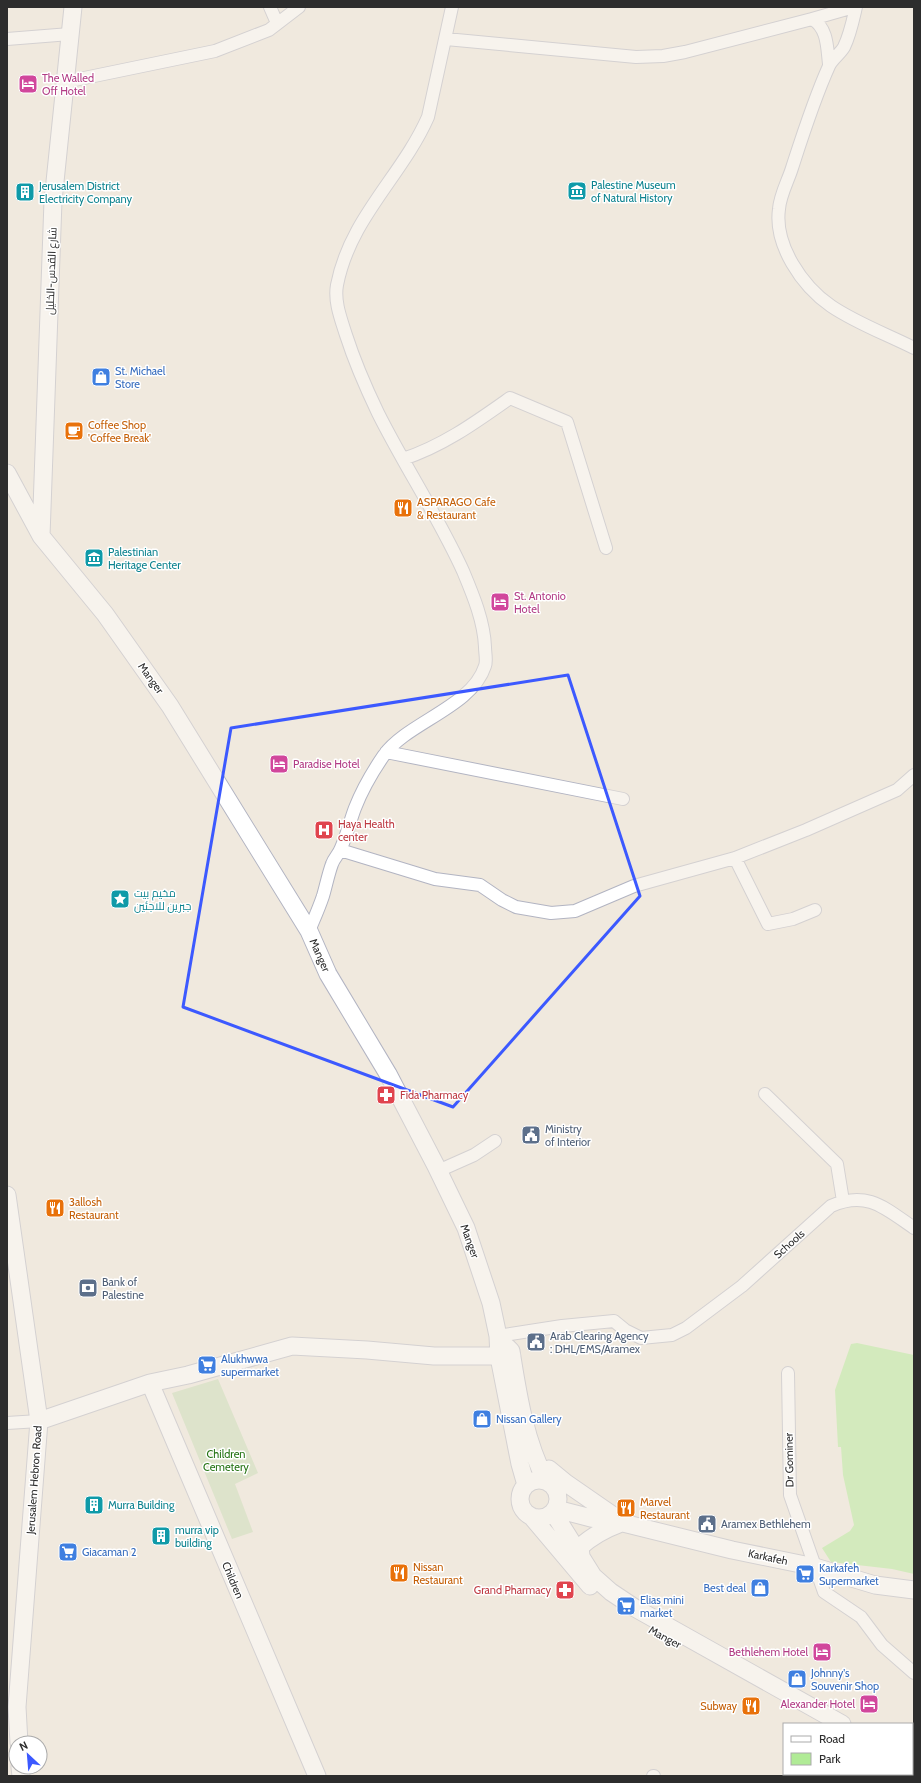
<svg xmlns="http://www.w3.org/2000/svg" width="921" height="1783" font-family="Cabin,Cairo,sans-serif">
<rect width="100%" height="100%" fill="#f0e9de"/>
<path fill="#b0eb96" d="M857 1343 914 1355V1574L892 1569 831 1562 822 1548 850 1531 854 1525 843 1475 841 1447H838L835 1390 851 1344Z"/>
<path fill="#c6dbb4" d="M218 1379 258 1473 235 1484 253 1532 232 1539 172 1393Z"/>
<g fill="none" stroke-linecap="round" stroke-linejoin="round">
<g stroke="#b2b4c2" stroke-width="14">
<path id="street" d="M270 7 277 23
M856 7C853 20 850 35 844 47 840 54 832 59 829 66 814 99 803 134 792 168 788 181 780 195 779 209 774 245 802 286 831 306 856 323 886 334 914 348
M812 19 854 7
M7 39 70 34
M446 39 636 57 663 56 685 52 812 19C828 28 827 48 829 64
M65 82 215 51 269 30 299 7
M403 459C443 446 476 422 510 398L567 422 606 548
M386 752 623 799
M340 850 435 879 480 885 502 900 516 907 551 913 575 911 634 886 735 858 806 830 897 790 914 775
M735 858 768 924 793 919 815 910
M309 931C314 919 319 908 323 896 326 886 328 875 332 864 334 858 339 854 341 848 347 835 350 821 355 808 362 790 373 771 384 755 408 722 472 707 485 666 487 661 485 653 485 647 484 621 473 595 463 571 438 516 405 467 378 413 366 388 355 363 346 335 341 319 334 302 337 285 350 218 402 176 428 117L452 7
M765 1094 837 1164 843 1201
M438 1171 474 1155 495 1141
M498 1336 562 1326 614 1321 625 1330 641 1338 672 1335 686 1328 742 1286 831 1206C867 1190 885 1208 914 1228
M788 1373 790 1495 824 1592 861 1617 882 1645 914 1673
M7 1423 39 1421
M874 1774 875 1776
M653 1776H654"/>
</g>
<g stroke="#b2b4c2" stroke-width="19">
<path id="secondary" d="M7 473 41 536 105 614 170 706 309 931 328 974 388 1074 436 1166 466 1228 491 1303 498 1336 499 1357 520 1464 526 1485
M41 536 53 201 73 7
M7 1195 39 1421 17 1707 19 1743
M507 1347 511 1351C518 1395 525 1441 546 1481
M150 1383 317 1776
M39 1421 150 1383 188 1375 292 1346 367 1350 434 1356H512
M549 1469 566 1483 618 1519
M520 1499a19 19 0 1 1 38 0a19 19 0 1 1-38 0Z
M531 1516 590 1586
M581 1556 580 1547C593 1535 605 1529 621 1523
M842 1724 635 1608 611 1592 593 1576 553 1512 564 1511 591 1518 623 1523 732 1550 815 1567 875 1585 914 1590
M20 1767 21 1776
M908 1774 911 1776"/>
</g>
<use href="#street" stroke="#fff" stroke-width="12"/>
<use href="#secondary" stroke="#fff" stroke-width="17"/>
</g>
<path d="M0 0H921V1783H0ZM568 675 640 896 453 1107 183 1007 231 728Z" fill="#f0e9de" fill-opacity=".55" fill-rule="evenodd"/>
<path fill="none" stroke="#3c59ff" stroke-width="3" stroke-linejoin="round" d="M568 675 640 896 453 1107 183 1007 231 728Z"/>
<defs>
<g id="hotel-square" transform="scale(1)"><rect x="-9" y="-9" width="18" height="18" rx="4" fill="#d1479c" stroke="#fff"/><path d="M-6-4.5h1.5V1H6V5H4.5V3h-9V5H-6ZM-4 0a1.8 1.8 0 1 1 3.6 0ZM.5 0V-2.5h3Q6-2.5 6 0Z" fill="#fff"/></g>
<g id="museum-square" transform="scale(1)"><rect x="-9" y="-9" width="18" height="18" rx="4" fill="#0f9aa8" stroke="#fff"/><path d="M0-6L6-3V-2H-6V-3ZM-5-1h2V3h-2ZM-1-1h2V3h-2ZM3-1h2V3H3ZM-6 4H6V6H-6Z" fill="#fff"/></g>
<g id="building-square" transform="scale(1)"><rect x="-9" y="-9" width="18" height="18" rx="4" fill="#0f9aa8" stroke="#fff"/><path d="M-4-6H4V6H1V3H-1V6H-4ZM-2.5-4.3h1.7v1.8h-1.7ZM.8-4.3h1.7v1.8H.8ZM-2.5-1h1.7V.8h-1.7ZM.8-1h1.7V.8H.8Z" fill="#fff"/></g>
<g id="shop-square" transform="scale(1)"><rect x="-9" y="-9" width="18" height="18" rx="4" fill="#3f7fe0" stroke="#fff"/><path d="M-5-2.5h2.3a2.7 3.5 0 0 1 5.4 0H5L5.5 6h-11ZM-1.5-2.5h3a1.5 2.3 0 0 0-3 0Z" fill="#fff"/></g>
<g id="cafe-square" transform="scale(1)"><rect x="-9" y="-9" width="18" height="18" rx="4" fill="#e8710a" stroke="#fff"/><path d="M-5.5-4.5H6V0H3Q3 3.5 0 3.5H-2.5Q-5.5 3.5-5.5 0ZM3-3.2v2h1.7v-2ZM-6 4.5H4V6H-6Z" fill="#fff"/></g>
<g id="restaurant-square" transform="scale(1)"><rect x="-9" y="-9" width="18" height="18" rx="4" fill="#e8710a" stroke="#fff"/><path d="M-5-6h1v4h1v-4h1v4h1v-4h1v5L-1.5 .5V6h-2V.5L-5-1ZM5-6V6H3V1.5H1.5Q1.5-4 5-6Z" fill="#fff"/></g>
<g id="hospital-square" transform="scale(1)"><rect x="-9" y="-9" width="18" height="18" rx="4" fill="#e0444e" stroke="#fff"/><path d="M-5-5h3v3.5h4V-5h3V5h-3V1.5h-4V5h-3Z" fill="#fff"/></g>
<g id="sight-square" transform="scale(1)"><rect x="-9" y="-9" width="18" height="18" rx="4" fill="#0f9aa8" stroke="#fff"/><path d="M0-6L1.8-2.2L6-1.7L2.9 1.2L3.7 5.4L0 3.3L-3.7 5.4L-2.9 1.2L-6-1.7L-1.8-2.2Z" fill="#fff"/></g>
<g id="pharmacy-square" transform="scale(1)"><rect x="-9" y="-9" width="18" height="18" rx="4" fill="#e0444e" stroke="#fff"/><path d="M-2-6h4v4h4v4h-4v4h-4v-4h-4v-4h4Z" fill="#fff"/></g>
<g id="civic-square" transform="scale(1)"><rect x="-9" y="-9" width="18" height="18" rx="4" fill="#5c6f8a" stroke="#fff"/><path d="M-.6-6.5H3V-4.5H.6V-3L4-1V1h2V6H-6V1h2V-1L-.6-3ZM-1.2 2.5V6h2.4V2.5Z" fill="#fff"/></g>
<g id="bank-square" transform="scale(1)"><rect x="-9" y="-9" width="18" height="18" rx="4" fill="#5c6f8a" stroke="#fff"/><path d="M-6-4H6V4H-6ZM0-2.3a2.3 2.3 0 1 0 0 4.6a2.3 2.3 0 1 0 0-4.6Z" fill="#fff"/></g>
<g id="supermarket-square" transform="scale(1)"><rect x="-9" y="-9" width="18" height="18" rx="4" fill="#3f7fe0" stroke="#fff"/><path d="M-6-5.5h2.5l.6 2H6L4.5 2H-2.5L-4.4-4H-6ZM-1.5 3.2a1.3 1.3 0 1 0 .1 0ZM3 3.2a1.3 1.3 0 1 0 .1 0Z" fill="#fff"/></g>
</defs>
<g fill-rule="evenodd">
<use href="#hotel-square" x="28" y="84"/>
<use href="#museum-square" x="577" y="191"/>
<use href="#building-square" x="25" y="192"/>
<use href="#shop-square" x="101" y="377"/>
<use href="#cafe-square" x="74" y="431"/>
<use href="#restaurant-square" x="403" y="508"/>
<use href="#museum-square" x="94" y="558"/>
<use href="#hotel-square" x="500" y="602"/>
<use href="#hotel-square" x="279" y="764"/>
<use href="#hospital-square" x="324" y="830"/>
<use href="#sight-square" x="120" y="899"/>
<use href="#pharmacy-square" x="386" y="1095"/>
<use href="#civic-square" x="531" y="1135"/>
<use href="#restaurant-square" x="55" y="1208"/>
<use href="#bank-square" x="88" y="1288"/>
<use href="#civic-square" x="536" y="1342"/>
<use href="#supermarket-square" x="207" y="1365"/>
<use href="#shop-square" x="482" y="1419"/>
<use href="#building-square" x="94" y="1505"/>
<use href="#restaurant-square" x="626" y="1508"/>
<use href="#civic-square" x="707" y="1524"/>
<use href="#building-square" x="161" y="1536"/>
<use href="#supermarket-square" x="68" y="1552"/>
<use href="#restaurant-square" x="399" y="1573"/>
<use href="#supermarket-square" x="805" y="1574"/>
<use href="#shop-square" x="760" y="1588"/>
<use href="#pharmacy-square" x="565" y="1590"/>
<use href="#supermarket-square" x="626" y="1606"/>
<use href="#hotel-square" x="822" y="1652"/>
<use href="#shop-square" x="797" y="1679"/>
<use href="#hotel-square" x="869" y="1704"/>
<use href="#restaurant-square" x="751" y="1706"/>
</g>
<g text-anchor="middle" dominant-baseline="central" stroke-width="3" stroke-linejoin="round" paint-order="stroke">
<g font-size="11" fill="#b23c85" stroke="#fff" text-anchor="start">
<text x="42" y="78">The Walled<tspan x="42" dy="13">Off Hotel</tspan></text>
<text x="514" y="596">St. Antonio<tspan x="514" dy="13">Hotel</tspan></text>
<text x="293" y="764">Paradise Hotel</text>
<text x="808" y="1652" text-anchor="end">Bethlehem Hotel</text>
<text x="855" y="1704" text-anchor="end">Alexander Hotel</text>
</g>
<g font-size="11" fill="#0d838f" stroke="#fff" text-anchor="start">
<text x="591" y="185">Palestine Museum<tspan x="591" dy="13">of Natural History</tspan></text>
<text x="39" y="186">Jerusalem District<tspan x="39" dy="13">Electricity Company</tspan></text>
<text x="108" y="552">Palestinian<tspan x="108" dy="13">Heritage Center</tspan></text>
<text x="134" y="893">مخيم بيت<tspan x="134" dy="13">جبرين للاجئين</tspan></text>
<text x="108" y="1505">Murra Building</text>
<text x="175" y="1530">murra vip<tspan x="175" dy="13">building</tspan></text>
</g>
<g font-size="11" fill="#2d2d2d" stroke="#fff">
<text transform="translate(51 271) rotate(-88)">شارع القدس-الخليل</text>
<text transform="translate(151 678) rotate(54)">Manger</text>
<text transform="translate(320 955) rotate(66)">Manger</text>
<text transform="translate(470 1241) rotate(70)">Manger</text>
<text transform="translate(789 1244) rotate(-42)">Schools</text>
<text transform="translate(789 1460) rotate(-91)">Dr Gominer</text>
<text transform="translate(34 1480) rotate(-86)">Jerusalem Hebron Road</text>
<text transform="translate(768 1557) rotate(12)">Karkafeh</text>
<text transform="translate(233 1580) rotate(67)">Children</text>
<text transform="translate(665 1637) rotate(28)">Manger</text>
</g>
<g font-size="11" fill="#366cbe" stroke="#fff" text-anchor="start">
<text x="115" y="371">St. Michael<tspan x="115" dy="13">Store</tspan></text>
<text x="221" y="1359">Alukhwwa<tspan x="221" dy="13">supermarket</tspan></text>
<text x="496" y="1419">Nissan Gallery</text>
<text x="82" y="1552">Giacaman 2</text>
<text x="819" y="1568">Karkafeh<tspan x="819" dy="13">Supermarket</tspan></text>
<text x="746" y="1588" text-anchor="end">Best deal</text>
<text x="640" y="1600">Elias mini<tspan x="640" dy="13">market</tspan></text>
<text x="811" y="1673">Johnny's<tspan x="811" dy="13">Souvenir Shop</tspan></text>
</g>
<g font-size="11" fill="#c56008" stroke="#fff" text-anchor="start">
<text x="88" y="425">Coffee Shop<tspan x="88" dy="13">'Coffee Break'</tspan></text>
<text x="417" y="502">ASPARAGO Cafe<tspan x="417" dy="13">&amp; Restaurant</tspan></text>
<text x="69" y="1202">3allosh<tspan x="69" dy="13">Restaurant</tspan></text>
<text x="640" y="1502">Marvel<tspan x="640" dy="13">Restaurant</tspan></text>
<text x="413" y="1567">Nissan<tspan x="413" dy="13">Restaurant</tspan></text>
<text x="737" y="1706" text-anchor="end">Subway</text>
</g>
<g font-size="11" fill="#be3a42" stroke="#fff" text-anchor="start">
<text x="338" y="824">Haya Health<tspan x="338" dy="13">center</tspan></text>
<text x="400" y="1095">Fida Pharmacy</text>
<text x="551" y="1590" text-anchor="end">Grand Pharmacy</text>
</g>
<g font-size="11" fill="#4e5e75" stroke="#fff" text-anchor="start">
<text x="545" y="1129">Ministry<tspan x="545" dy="13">of Interior</tspan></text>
<text x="102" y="1282">Bank of<tspan x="102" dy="13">Palestine</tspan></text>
<text x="550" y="1336">Arab Clearing Agency<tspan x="550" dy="13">: DHL/EMS/Aramex</tspan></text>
<text x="721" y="1524">Aramex Bethlehem</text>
</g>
<g font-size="11" fill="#247313" stroke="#fff">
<text x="226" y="1454">Children<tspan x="226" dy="13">Cemetery</tspan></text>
</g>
</g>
<rect width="921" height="1783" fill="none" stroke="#2d2d2d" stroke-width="16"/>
<rect x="783" y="1723" width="130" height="52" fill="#ffffff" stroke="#ababab"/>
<rect x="791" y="1736" width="20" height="6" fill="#ffffff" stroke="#ababab"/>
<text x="819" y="1743" font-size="12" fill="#2d2d2d">Road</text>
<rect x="791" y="1753" width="20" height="12" fill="#b0eb96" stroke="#ababab"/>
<text x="819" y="1763" font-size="12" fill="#2d2d2d">Park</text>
<g transform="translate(28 1755) rotate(334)"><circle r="19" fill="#ffffff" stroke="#ababab"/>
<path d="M0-3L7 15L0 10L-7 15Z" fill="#3c59ff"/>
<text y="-6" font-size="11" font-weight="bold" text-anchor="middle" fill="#2d2d2d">N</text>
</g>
</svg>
